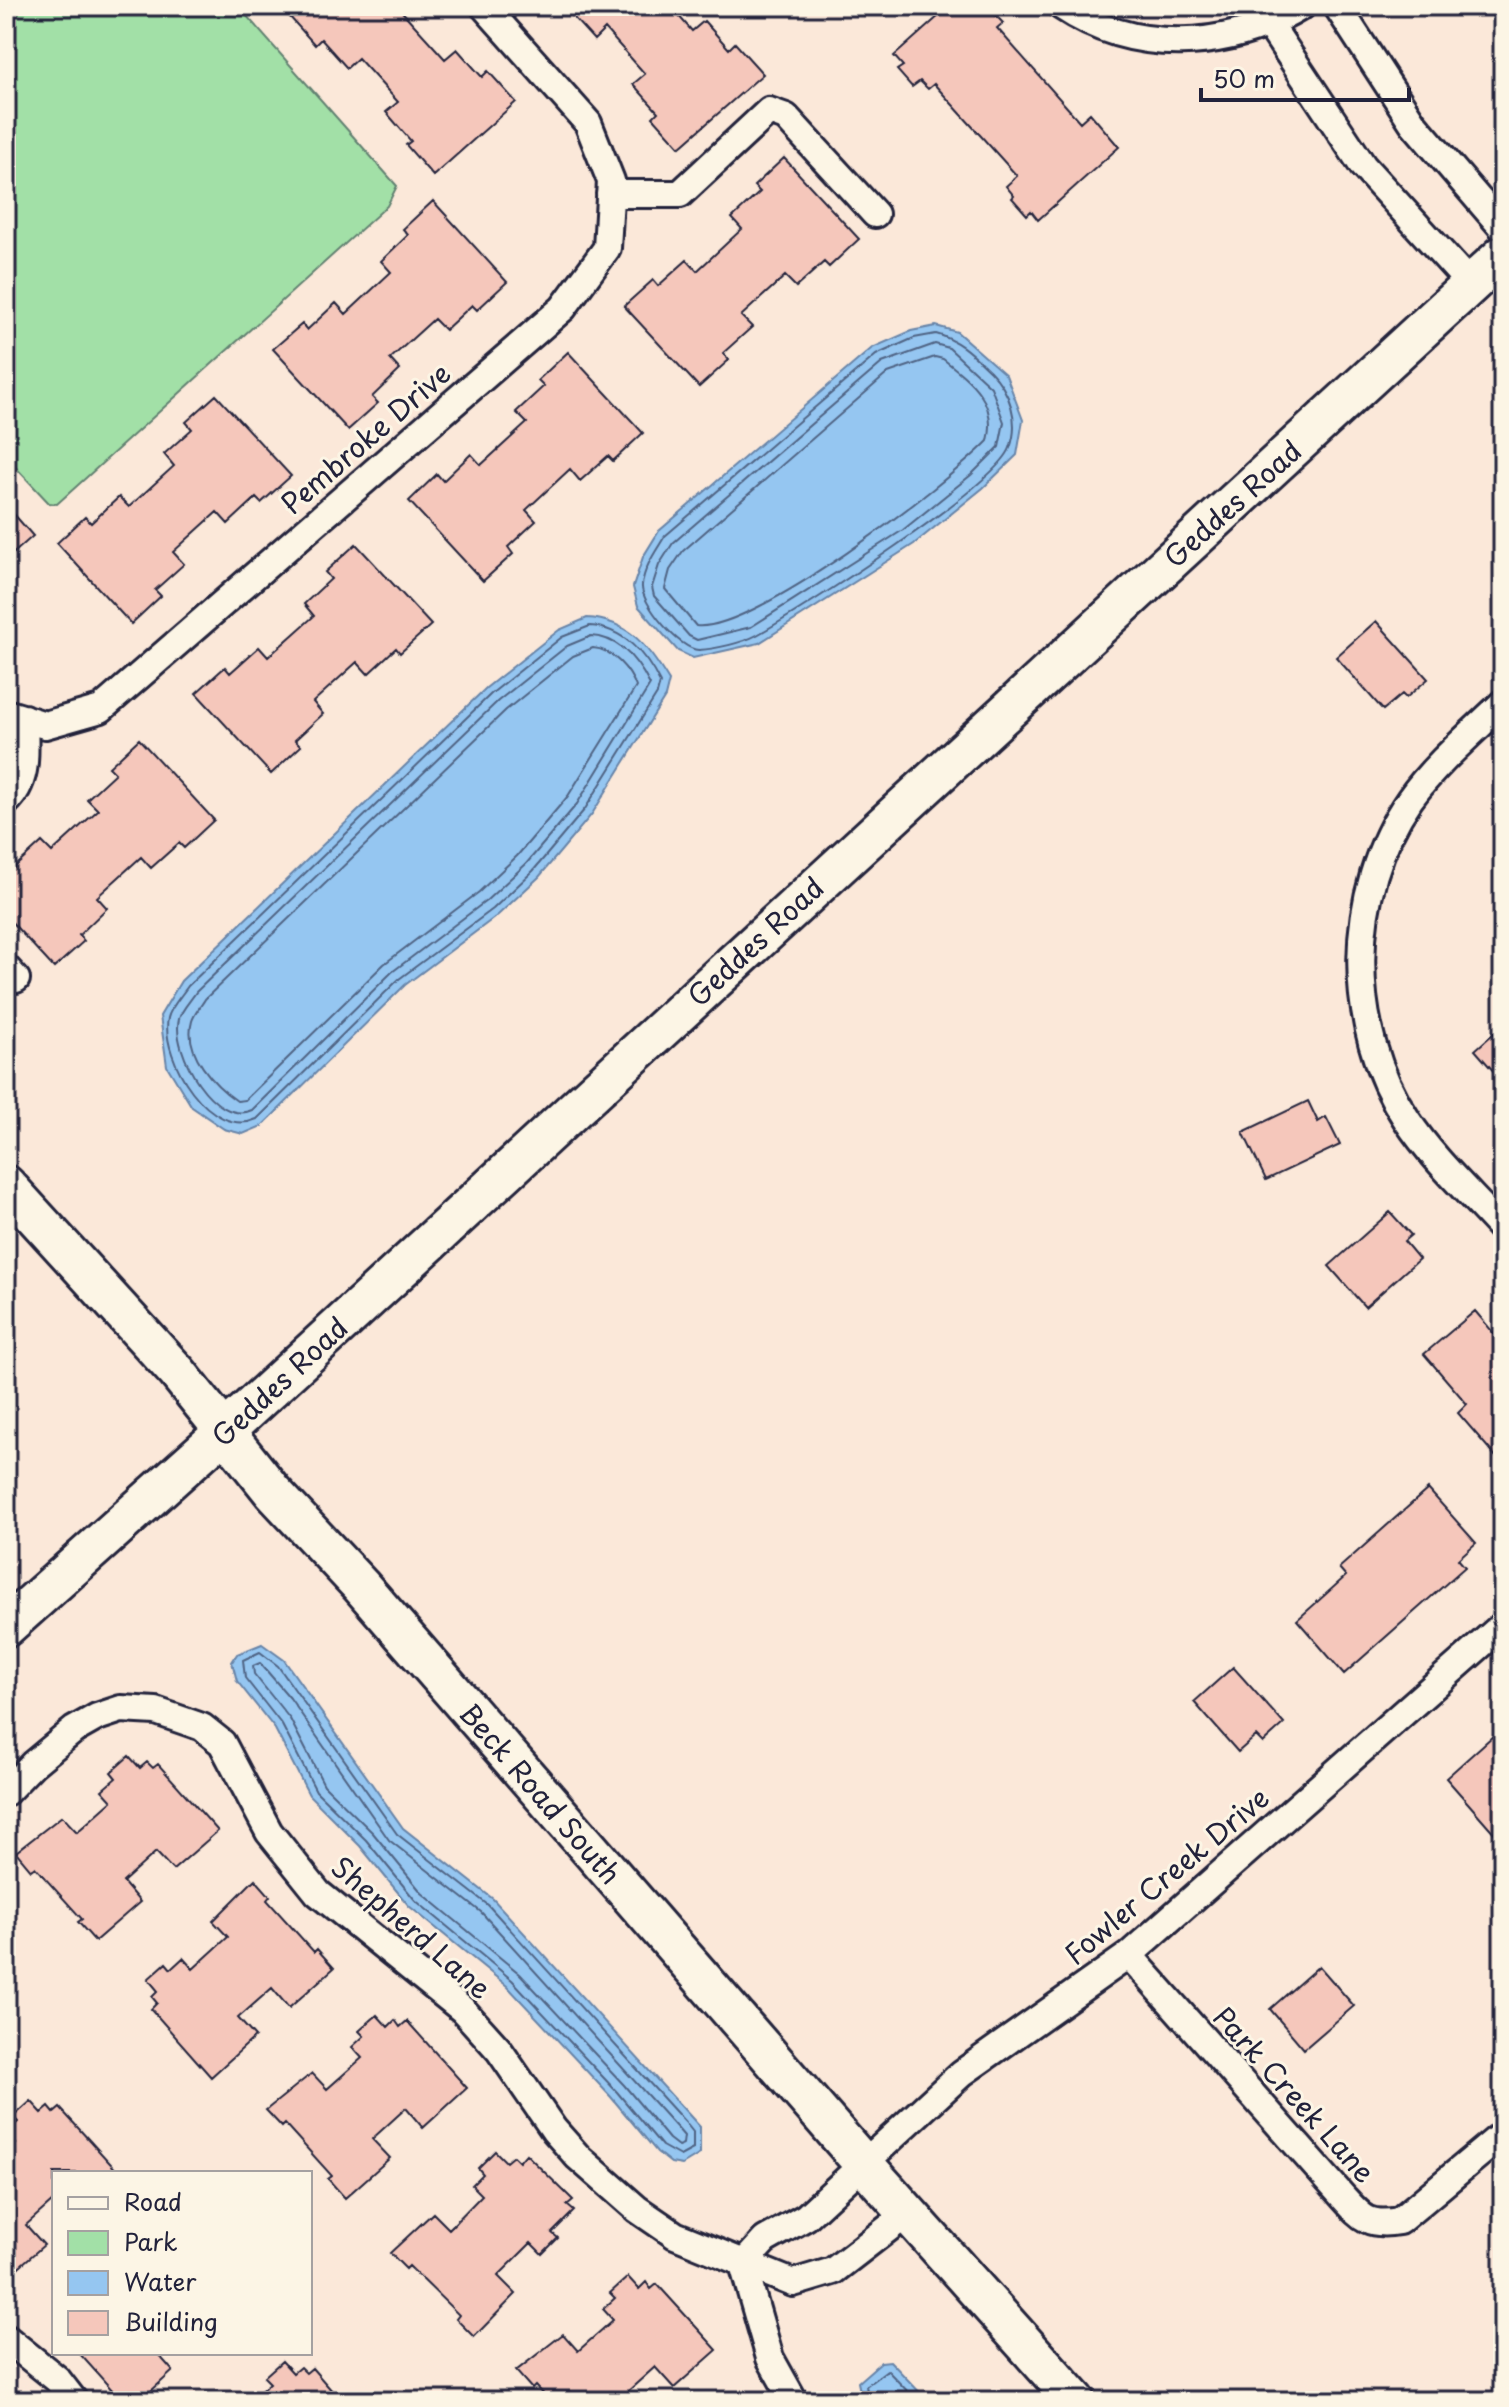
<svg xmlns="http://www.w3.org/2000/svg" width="1509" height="2407" font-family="'Playpen Sans',sans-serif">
<rect width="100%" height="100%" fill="#fbe8d9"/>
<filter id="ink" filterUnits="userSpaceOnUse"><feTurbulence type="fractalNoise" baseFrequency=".0125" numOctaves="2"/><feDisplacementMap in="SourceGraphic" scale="16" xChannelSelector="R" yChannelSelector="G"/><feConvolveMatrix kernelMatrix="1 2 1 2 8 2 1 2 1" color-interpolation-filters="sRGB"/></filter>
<g filter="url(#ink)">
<path fill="#a2e0a7" stroke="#628171" stroke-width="2" d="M6 6H238L397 186 387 206 57 504 49 503 6 457Z"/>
<path fill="#95c6f1" stroke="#6784a8" stroke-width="2" d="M936 326 957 332 1006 375 1023 420 1017 455 983 488 914 544 759 643 693 658 678 651 638 606 633 587 643 557 659 531 872 348 911 331Z
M587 618C629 620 649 648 669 681L665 697 592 814 539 877 498 915 405 985 262 1126 243 1134 224 1129 192 1107 167 1066 160 1016 181 981 486 688 559 630Z
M262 1644 284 1660 403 1828 493 1899 691 2117 700 2127V2154L682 2165 671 2163 657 2152 611 2097 507 1986 409 1906 360 1846 309 1795 275 1729 237 1681 232 1662 237 1654Z
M890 2361 928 2401H862L858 2382 881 2362Z"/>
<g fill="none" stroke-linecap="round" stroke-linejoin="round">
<path stroke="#506484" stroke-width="2" d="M936 334C959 340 973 355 990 371 1010 391 1020 421 1010 448 996 486 800 611 757 635 742 643 716 649 699 650 681 651 640 603 642 585 644 567 656 551 665 536L876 355 914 338Z
M935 344 949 348 991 387 1004 422 999 447 971 475 903 530 751 627 697 640 689 636 654 596 652 587 659 565 673 543 882 363Z
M935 357 943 359C971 381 998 402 988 441 945 485 753 633 696 626L665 589 670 570 683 551 888 373Z
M590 626C623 628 646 654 660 683L657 694 585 809 533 871 493 909 399 979 257 1119C211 1140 160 1059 168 1018 170 1008 182 995 188 986L491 694 562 637Z
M591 636C619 637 638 661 650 685L577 804 526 864 486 901 392 972 252 1110C215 1127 171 1052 179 1019 181 1010 191 1000 196 992L498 701 567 646Z
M593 648C612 649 630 670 636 687L568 796 517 856 479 892 384 964 245 1100 237 1101C215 1086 183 1053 192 1021 194 1014 201 1006 205 999L506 710 573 656Z
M260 1652 278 1666 397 1834 488 1905 685 2122 693 2132V2149L680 2156 662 2146 617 2092 512 1980 415 1900 366 1840 316 1791 282 1725 245 1678 243 1660Z
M260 1663 290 1698 389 1840 481 1912 678 2129 684 2136 683 2144 678 2146 669 2139 624 2085 520 1974 422 1893 373 1833 324 1785 290 1719 254 1674 253 1666Z
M869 2401 866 2386 887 2370 917 2401"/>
</g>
<path fill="#f5c7bb" stroke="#22223b" stroke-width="2" d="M280 6H397L445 59 457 49 482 77 488 71 516 102 433 176 406 145 411 141 386 112 398 102 358 58 347 68 321 39 315 45Z
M563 6H670L692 31 704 21 729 49 735 43 763 74 680 147 653 117 658 112 633 84 645 74 605 29 594 40Z
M950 6H987L1003 23 997 28 1080 122 1090 113 1119 147 1038 220 1031 211 1027 215 1012 198 1014 196 1006 186 1017 176 934 84 928 89 920 81 912 87 897 70 903 66 894 56Z
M784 158 859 239 829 267 824 262 796 287 785 276 741 316 752 327 723 353 729 360 699 387 624 306 653 280 658 286 687 260 697 271 742 229 732 218 760 192 754 186Z
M433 201 507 282 477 310 472 305 445 330 434 319 390 359 400 370 372 397 378 403 348 430 273 349 302 324 307 330 336 303 346 314 391 272 381 261 408 235 403 229Z
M568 352 643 433 613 461 608 456 580 481 570 469 526 510 536 521 508 547 513 554 483 581 409 501 437 474 443 481 471 454 481 465 527 423 516 412 544 386 538 380Z
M216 395 291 476 261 503 256 498 228 524 217 512 173 552 184 564 155 590 161 596 131 624 57 543 85 517 91 523 119 497 129 507 174 466 164 454 192 429 186 422Z
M6 505 33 536 6 560Z
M356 544 431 625 400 653 396 648 368 674 357 662 313 702 323 714 295 740 301 746 271 774 196 693 225 667 230 673 259 647 268 657 314 616 304 604 331 579 325 572Z
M1376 621 1428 679 1406 698 1402 694 1383 710 1336 657Z
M139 739 214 820 184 848 179 843 151 868 141 857 97 897 107 908 79 935 84 941 54 968 6 916V875L42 842 52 852 98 810 87 799 115 773 109 767Z
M1503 1025V1082L1475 1050Z
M1308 1101 1318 1122 1326 1117 1340 1145 1266 1180 1243 1132Z
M1390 1212 1411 1235 1404 1241 1419 1259 1365 1307 1329 1266Z
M1475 1311 1503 1344V1465L1458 1413 1467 1404 1424 1354Z
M1428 1489 1476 1543 1458 1559 1465 1567 1344 1674 1297 1620 1346 1576 1339 1568Z
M1233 1667 1284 1724 1263 1743 1256 1736 1238 1752 1194 1702Z
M1503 1727V1843L1446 1778Z
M129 1756 140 1768 147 1762 153 1768 158 1764 218 1831 173 1870 156 1852 123 1882 140 1902 95 1941 78 1922 82 1919 35 1867 31 1870 16 1852 62 1816 77 1832 112 1801 102 1790 116 1778 111 1772Z
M255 1879 270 1896 267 1900 314 1952 317 1949 334 1968 289 2008 272 1988 238 2018 255 2037 211 2077 151 2009 157 2003 152 1997 158 1991 148 1979 166 1963 171 1969 183 1958 193 1969 228 1937 213 1921Z
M1319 1966 1354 2006 1304 2049 1270 2009Z
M377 2015 388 2027 395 2020 400 2027 407 2021 467 2088 423 2128 406 2108 372 2139 390 2158 345 2198 328 2179 332 2176 285 2124 282 2127 266 2110 312 2073 327 2089 362 2058 352 2047 364 2036 359 2031Z
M31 2101 42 2113 49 2107 54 2113 60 2108 119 2173H54V2200L26 2225 44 2245 6 2278V2153L16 2144 6 2133 18 2122 13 2117Z
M495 2151 506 2162 513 2156 519 2162 526 2154 573 2200 567 2205 574 2211 552 2233 558 2238 542 2254 531 2243 498 2276 516 2294 474 2337 456 2319 459 2315 409 2266 406 2269 390 2253 433 2213 449 2229 482 2195 472 2185 483 2174 478 2168Z
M628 2277 639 2289 646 2282 651 2289 657 2284 717 2350 674 2388 655 2367 617 2401H549L535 2386 532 2389 516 2371 563 2334 578 2351 613 2320 603 2309 615 2298 610 2293Z
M79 2353H157L173 2371 140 2401H122Z
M282 2361 293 2373 300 2367 306 2373 312 2368 341 2401H249L270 2383 264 2377Z"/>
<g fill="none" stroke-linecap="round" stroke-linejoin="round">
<g stroke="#22223b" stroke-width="32">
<path id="minor" d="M1061 6C1134 55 1228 51 1302 6
M1337 6 1413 123 1503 228
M1269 24 1363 166 1471 285
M610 194H680L769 111 786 117 875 214
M1503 703C1471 734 1436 763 1410 799 1346 891 1345 1027 1407 1120 1434 1161 1471 1194 1503 1230
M6 713 45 725 101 709 563 308 607 248 611 181 588 123 484 6
M6 802C30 780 24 748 24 718
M6 968 16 979
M6 1792 33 1764 74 1730 97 1717 121 1709 156 1711 202 1727 222 1743 269 1832 318 1893 463 2010 499 2050 554 2130 578 2157 637 2209 675 2235 793 2283 833 2271 908 2213
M1129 1955 1344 2198C1363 2219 1369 2226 1399 2221L1503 2134
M743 2264 765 2240 806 2217 962 2073 1129 1955 1503 1625
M743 2264 770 2358 794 2401
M6 2338 57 2379 74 2401"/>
</g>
<g stroke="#22223b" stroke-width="44">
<path id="secondary" d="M6 1185 177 1372 273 1492 361 1586 854 2153 1076 2401
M6 1627 225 1431 1503 255"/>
</g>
<use href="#minor" stroke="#fcf5e5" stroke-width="26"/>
<use href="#secondary" stroke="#fcf5e5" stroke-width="38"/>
</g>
</g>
<g text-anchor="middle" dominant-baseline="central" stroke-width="6" stroke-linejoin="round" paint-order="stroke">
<g font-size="28" fill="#22223b" stroke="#fcf5e5">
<text transform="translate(365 438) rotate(-41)">Pembroke Drive</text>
<text transform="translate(1232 503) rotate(-42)">Geddes Road</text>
<text transform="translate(755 941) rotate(-43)">Geddes Road</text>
<text transform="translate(279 1381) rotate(-43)">Geddes Road</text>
<text transform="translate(541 1793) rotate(49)">Beck Road South</text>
<text transform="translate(1166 1875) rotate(-40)">Fowler Creek Drive</text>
<text transform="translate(412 1927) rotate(41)">Shepherd Lane</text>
<text transform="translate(1295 2094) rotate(48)">Park Creek Lane</text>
</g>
</g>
<rect width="1509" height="2407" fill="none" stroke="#fcf5e5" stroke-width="32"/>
<rect x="16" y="16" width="1477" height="2375" fill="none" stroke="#22223b" stroke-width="3" filter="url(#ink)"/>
<rect x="52" y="2171" width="260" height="184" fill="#fcf5e5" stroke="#a5a1a1" stroke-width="2"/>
<rect x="68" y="2197" width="40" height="12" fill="#fcf5e5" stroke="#a5a1a1" stroke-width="2"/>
<text x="124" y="2211" font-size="24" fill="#22223b">Road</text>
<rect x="68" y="2231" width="40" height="24" fill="#a2e0a7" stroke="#a5a1a1" stroke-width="2"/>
<text x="124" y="2251" font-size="24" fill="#22223b">Park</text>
<rect x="68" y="2271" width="40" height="24" fill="#95c6f1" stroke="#a5a1a1" stroke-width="2"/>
<text x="124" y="2291" font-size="24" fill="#22223b">Water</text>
<rect x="68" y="2311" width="40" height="24" fill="#f5c7bb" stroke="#a5a1a1" stroke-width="2"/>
<text x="124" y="2331" font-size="24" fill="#22223b">Building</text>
<path d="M1201 88v12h208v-12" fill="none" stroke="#22223b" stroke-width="4"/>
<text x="1213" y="88" font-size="24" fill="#22223b" stroke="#fcf5e5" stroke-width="6" paint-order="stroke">50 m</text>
</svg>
